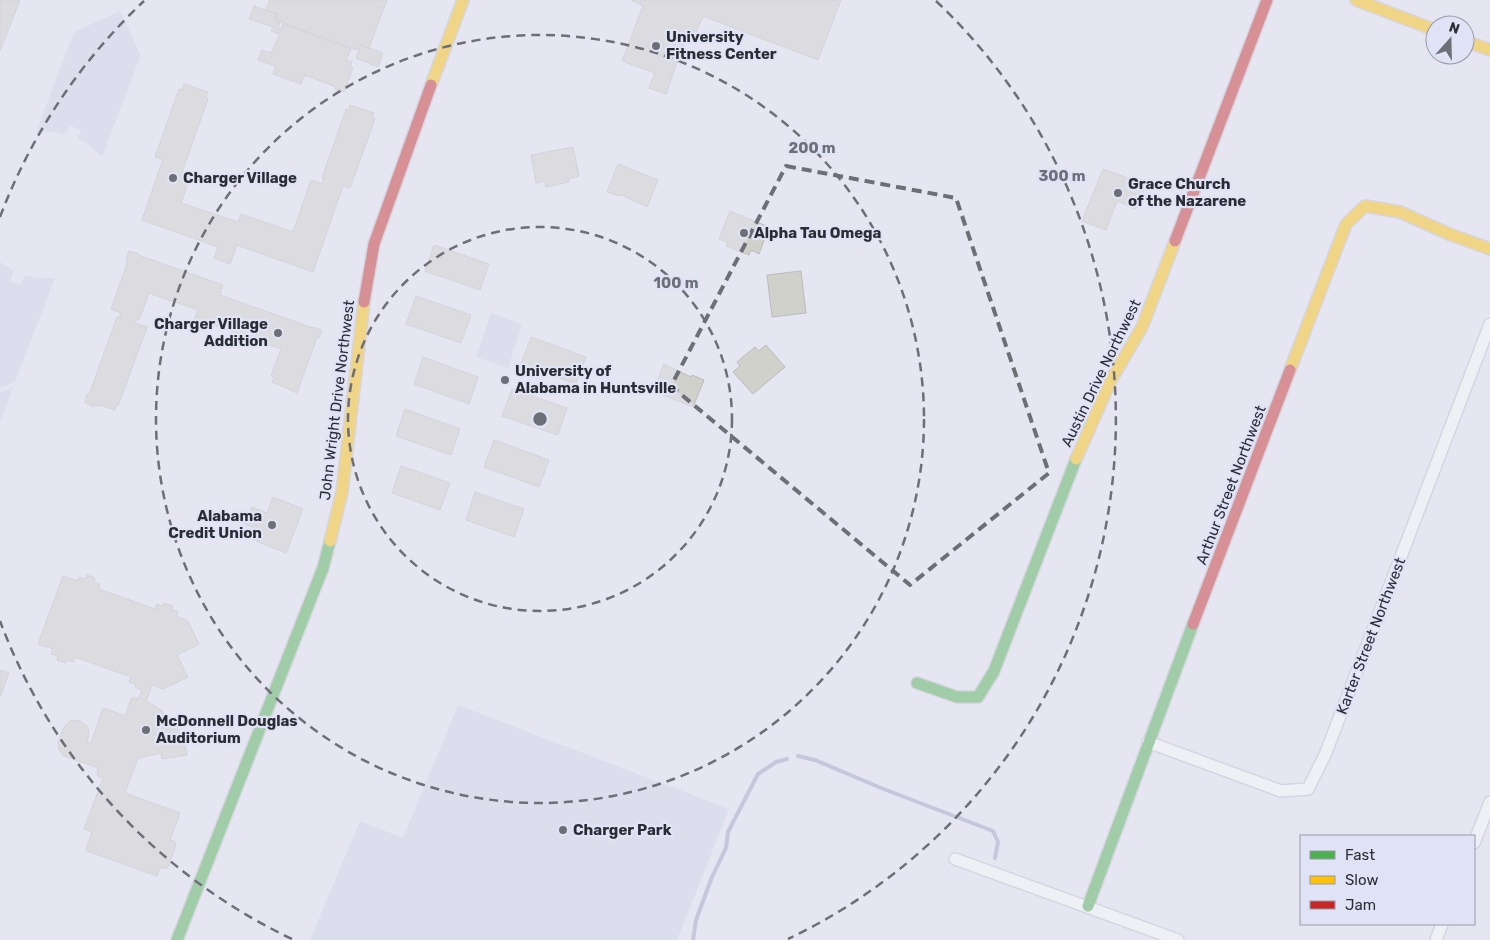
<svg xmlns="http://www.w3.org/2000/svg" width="1490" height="940" font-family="Rubik,sans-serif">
<rect width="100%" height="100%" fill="#e5e6f1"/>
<path fill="#d1d4ec" d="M120 11 140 54V57L102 157 86 143 78 139 81 130 70 126 66 135 57 132H36L74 32Z
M0 262 14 271 10 281 21 285 25 275 37 278H55L15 382 0 388Z
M491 313 522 324 508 368 476 357Z
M13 387 0 423V393Z
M458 705 729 809 677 940H310L360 821 403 838Z"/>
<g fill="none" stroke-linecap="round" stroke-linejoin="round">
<path stroke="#a0a3c4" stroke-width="4" d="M798 756 815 760 881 788 993 831 998 842 995 858
M693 940 696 920 712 877 726 848 728 832 758 774 776 762 787 759"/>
</g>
<path fill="#d1d1cc" stroke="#bbbbbd" d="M0 0H20L0 51Z
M270 0H387L369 48 359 44 357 50 275 20 277 14 266 10Z
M841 0 818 60 703 16 693 40 687 38 681 51 666 94 649 88 655 73 622 61 643 6 631 0Z
M254 6 277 14 275 20 280 22 278 28 281 29 283 24 351 49 346 60 352 62 350 67 353 68 344 92 335 89 336 87 305 75 301 84 273 74 276 66 258 60 262 50 271 53 280 34 271 31 273 27 249 19Z
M361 45 383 53 378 67 356 58Z
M184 84 208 92 206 98 208 99 182 172 191 175 181 203 238 222 241 214 293 232 311 180 322 184 324 179 322 178 346 109 348 110 350 105 374 113 372 118 375 119 350 188 343 186 313 272 237 245 230 264 214 258 218 247 142 220 163 159 155 157 179 89 182 90Z
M573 147 579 176 568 179 569 182 546 187 545 181 536 183 531 155Z
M618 164 658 180 647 207 620 194 619 196 607 192Z
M1103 169 1146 185 1136 209 1117 201 1106 230 1082 221Z
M730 211 769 227 759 254 751 250 749 255 726 246 728 242 719 239Z
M434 245 489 264 480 290 425 271Z
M129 251 139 254 138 255 223 285 220 295 313 328V327L322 330 319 338 317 337 297 393 272 382 274 377 271 376 281 349 203 321 201 327 193 324 198 310 149 293 139 320 137 319 135 323 147 327 118 406 116 405 115 410 99 405V406L95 405 94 407 85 403 87 394 89 395 117 317 119 318 121 313 111 309 128 261 126 260Z
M801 271 806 313 772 317 767 275Z
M416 296 471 315 461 343 406 324Z
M531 337 586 357 576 384 521 364Z
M766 345 785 367 753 394 733 372 740 366 737 362 755 347 759 351Z
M423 357 478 377 469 404 414 384Z
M664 364 691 377 692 375 704 380 693 407 653 391Z
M512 389 567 408 558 435 502 416Z
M405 409 460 429 451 455 396 436Z
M494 440 549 460 539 487 484 467Z
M401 466 450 483 440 510 392 493Z
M475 492 524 509 514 537 466 520Z
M273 497 303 509 286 553 256 541 260 530 245 524 252 507 267 513Z
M87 575 95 578 94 582 100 584 99 589 155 609 157 604 163 606 164 603 173 606 172 609 178 612 176 616 188 621 199 644 177 655 188 677 163 689 152 685 146 701 161 710 174 723 183 738 187 755 162 759 161 753 138 758 125 793 180 813 170 840 174 841 176 845 168 867 164 869 161 867 157 876 87 851 86 849 92 832 84 829 103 778 98 776 97 773 98 768 64 756 59 750 58 742 64 727 71 720 80 721 88 727 89 736 87 741 91 743 103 708 125 716 131 699 134 697 138 699 142 690 135 687 136 684 129 682 131 677 75 657 73 662 67 660 66 663 57 660 58 656 51 654 53 649 38 644 63 576 78 581 79 577 85 579Z
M0 670 9 673 0 697Z"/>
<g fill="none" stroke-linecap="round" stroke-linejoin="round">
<g stroke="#c1c2cb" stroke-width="14">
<path id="street" d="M1148 742 1281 791 1308 789 1325 755 1490 324
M1474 843 1490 802
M955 859 1178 940
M1436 940 1442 924"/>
</g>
<g stroke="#c1c2cb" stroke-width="14">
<path id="fast" d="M917 683 957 697H978L994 671 1076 459
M1088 906 1193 624
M177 940 323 568 330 541"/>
</g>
<g stroke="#c1c2cb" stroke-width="14">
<path id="slow" d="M1356 0 1435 30
M1465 41 1490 50
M431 85 463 0
M1290 370 1346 224 1365 206 1400 212 1449 234 1490 249
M1076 459 1111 380 1142 327 1175 241
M330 541 342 492 364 302"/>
</g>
<g stroke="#c1c2cb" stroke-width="14">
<path id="jam" d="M1175 241 1267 0
M364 302 374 244 431 85
M1193 624 1290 370"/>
</g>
<use href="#street" stroke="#fbfbfd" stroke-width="11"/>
<use href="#fast" stroke="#4caf50" stroke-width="11"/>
<use href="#slow" stroke="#ffc107" stroke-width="11"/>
<use href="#jam" stroke="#c62828" stroke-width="11"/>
</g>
<path d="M0 0H1490V940H0ZM786 166 956 198 1049 473 910 585 671 386Z" fill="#e5e6f1" fill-opacity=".55" fill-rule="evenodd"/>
<path fill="none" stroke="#6d6e76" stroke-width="4" stroke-dasharray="10 6" stroke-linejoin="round" d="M786 166 956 198 1049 473 910 585 671 386Z"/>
<g fill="none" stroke="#6d6e76" stroke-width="2.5" stroke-dasharray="9 6">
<circle cx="540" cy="419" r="192"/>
<circle cx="540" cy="419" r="384"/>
<path d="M292 939A576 576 0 0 1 0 621M0 217A576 576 0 0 1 144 1M936 1A576 576 0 0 1 788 939"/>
</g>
<g fill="#6d6e76" stroke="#e0e3f6" stroke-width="2">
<circle cx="656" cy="46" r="5"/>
<circle cx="173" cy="178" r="5"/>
<circle cx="1118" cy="193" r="5"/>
<circle cx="744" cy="233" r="5"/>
<circle cx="278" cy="333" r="5"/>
<circle cx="505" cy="380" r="5"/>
<circle cx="272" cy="525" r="5"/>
<circle cx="146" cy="730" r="5"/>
<circle cx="563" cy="830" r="5"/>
</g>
<g text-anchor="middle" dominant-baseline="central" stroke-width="4.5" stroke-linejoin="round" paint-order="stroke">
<g font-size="15" font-weight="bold" fill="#2c2d34" stroke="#e0e3f6" text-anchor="start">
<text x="666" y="37">University<tspan x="666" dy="17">Fitness Center</tspan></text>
<text x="183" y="178">Charger Village</text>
<text x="1128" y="184">Grace Church<tspan x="1128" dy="17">of the Nazarene</tspan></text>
<text x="754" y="233">Alpha Tau Omega</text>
<text x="268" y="324" text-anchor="end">Charger Village<tspan x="268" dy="17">Addition</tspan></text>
<text x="515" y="371">University of<tspan x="515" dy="17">Alabama in Huntsville</tspan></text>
<text x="262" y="516" text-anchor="end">Alabama<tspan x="262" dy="17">Credit Union</tspan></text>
<text x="156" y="721">McDonnell Douglas<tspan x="156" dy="17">Auditorium</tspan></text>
<text x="573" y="830">Charger Park</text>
</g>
<g font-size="15" fill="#2c2d34" stroke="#e0e3f6">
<text transform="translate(1101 373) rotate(-64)">Austin Drive Northwest</text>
<text transform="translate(337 400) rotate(-83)">John Wright Drive Northwest</text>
<text transform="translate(1231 485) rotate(-69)">Arthur Street Northwest</text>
<text transform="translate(1371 636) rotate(-69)">Karter Street Northwest</text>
</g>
</g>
<circle cx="540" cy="419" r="8" fill="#6d6e76" stroke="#e0e3f6" stroke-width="2.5"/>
<g font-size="15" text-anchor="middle" font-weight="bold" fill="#6d6e76" stroke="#e0e3f6" stroke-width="4.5" stroke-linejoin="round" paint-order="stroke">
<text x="812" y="153">200 m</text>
<text x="1062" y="181">300 m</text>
<text x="676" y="288">100 m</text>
</g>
<rect x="1300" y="835" width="175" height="90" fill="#e0e3f6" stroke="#989aa8"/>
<rect x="1310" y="851" width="25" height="8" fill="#4caf50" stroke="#989aa8"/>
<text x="1345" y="860" font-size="15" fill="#2c2d34">Fast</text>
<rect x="1310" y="876" width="25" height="8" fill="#ffc107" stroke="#989aa8"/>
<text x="1345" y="885" font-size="15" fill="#2c2d34">Slow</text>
<rect x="1310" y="901" width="25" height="8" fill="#c62828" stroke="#989aa8"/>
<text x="1345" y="910" font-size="15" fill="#2c2d34">Jam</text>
<g transform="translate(1450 40) rotate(20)"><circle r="24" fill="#e0e3f6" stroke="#989aa8"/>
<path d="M0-4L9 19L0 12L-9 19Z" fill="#6d6e76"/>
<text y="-8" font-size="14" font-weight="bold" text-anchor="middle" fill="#2c2d34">N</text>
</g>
</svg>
